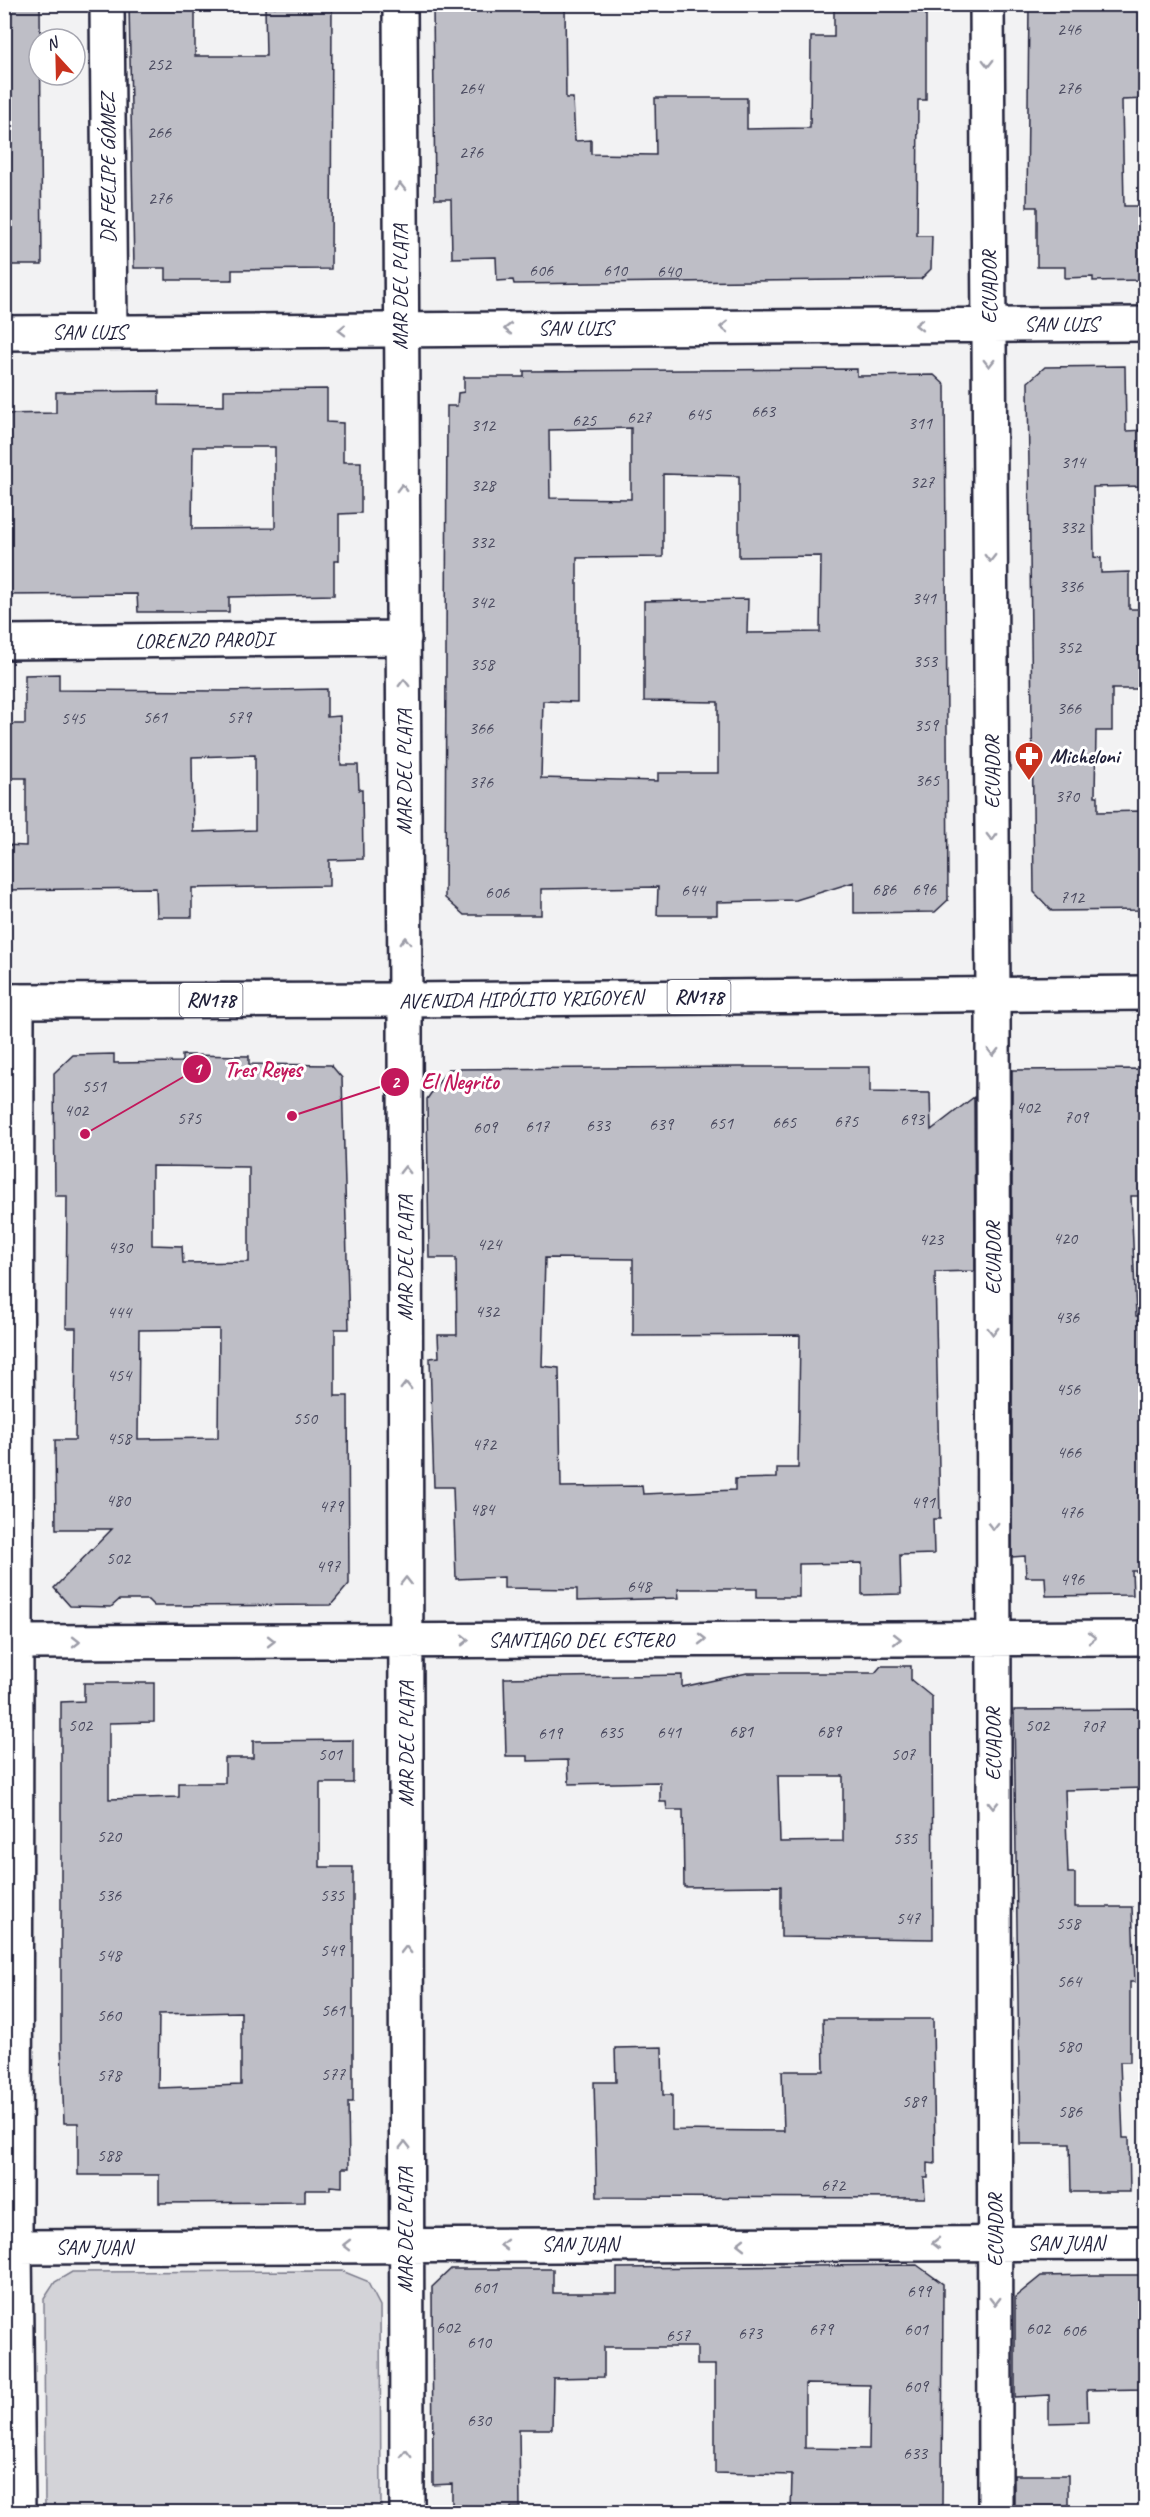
<svg xmlns="http://www.w3.org/2000/svg" width="1150" height="2517" font-family="Caveat,sans-serif">
<rect width="100%" height="100%" fill="#f2f2f3"/>
<filter id="ink" filterUnits="userSpaceOnUse"><feTurbulence type="fractalNoise" baseFrequency=".0167" numOctaves="2"/><feDisplacementMap in="SourceGraphic" scale="12" xChannelSelector="R" yChannelSelector="G"/><feConvolveMatrix kernelMatrix="1 2 1 2 8 2 1 2 1" color-interpolation-filters="sRGB"/></filter>
<g filter="url(#ink)">
<path fill="#d3d3d8" stroke="#7a7a8a" stroke-width="1.5" d="M342 2271 367 2281 380 2306 381 2512H45L44 2299 55 2282 72 2272Z"/>
<path fill="#bebec6" stroke="#22223b" stroke-width="1.5" fill-rule="evenodd" d="M4 4H40L42 265H4Z
M129 4H195V56H266L265 7H275V4H332L331 269 232 270V280H166V268H134Z
M433 4H565L566 98H573L575 141 591 140V154L656 155 655 98H747V129L810 128 811 37H834V4H926V100H918L917 236H932L931 269 921 279 514 284 513 280 497 281 496 257 452 258 451 199H435Z
M1029 4H1146V99L1122 100 1124 206H1146V238H1141V280L1093 281V277L1065 278V267H1037V207H1027Z
M1125 366 1126 431 1146 430V486L1093 487 1094 557 1101 558V573L1129 572V609H1139L1141 689H1112V731H1096L1095 796H1098V812L1142 811V841H1146V910L1052 911 1034 892 1028 382 1045 367Z
M857 369V376L934 375 945 385 948 900 935 912 854 913V882L796 900 717 902V915H657L658 887 541 889V915H464L445 898 447 406H457L458 393 464 392V377H524V371ZM631 428V499L550 498 549 430ZM663 474 739 476V557L821 556 820 632 747 633 748 599 644 601V701L718 702V773H658V781L541 778 543 701 577 702V558L663 557Z
M327 389V422L343 423V462H361V513L339 514V561H334V595L229 597V612H138L137 594 4 595V414L56 413V392L159 391V405L224 406V390ZM193 447H275V528L192 529Z
M59 674V690L224 691 327 689V717L340 716 341 765H358L359 790H362L363 859 329 860V886L192 888V917H157L156 888 4 890V845L26 846V778H4V724H25V675ZM255 755V830L193 832 192 757Z
M114 1054V1063L182 1062V1055L249 1056V1064L331 1065 342 1078 349 1329H335V1396H348L349 1584 331 1605 154 1606 148 1600H119L111 1607 70 1606 54 1588 112 1529H56L55 1440H75L76 1328H66L67 1196H55L54 1073 73 1055ZM152 1166 249 1167V1262L183 1263 182 1246 152 1245ZM219 1329 218 1438 138 1439 139 1330Z
M739 1067H870V1092L930 1093 931 1130 974 1097 975 1271 935 1272 940 1519H933L934 1554 900 1555 901 1594 862 1595V1563L799 1564V1597H757V1589H678L679 1598 577 1601V1589L504 1588V1577L456 1579 453 1487H434L430 1358 439 1357 438 1335H457L456 1258H429L427 1099 448 1069ZM545 1258 633 1259V1336L800 1335 798 1468H777V1478L735 1479V1490L643 1494 642 1486 561 1487 559 1368 542 1366Z
M1146 1069V1196H1131L1136 1316H1143L1146 1374V1571H1132L1133 1595 1046 1596 1045 1577H1026L1025 1556 1012 1557V1070Z
M881 1666H911V1680L932 1697 933 1939 781 1937V1886L684 1887 683 1810H667L666 1802H660V1782L569 1784 568 1760 528 1761V1756H506L504 1678 682 1675V1687L747 1673H875ZM778 1776H843V1841L780 1842Z
M84 1683H154V1722L109 1723V1799L179 1797V1783H225V1758H253V1741L353 1740V1783H320V1867H353V2102H348L349 2168H342V2187L330 2186V2190H305V2202L159 2203V2175H78V2123H64L61 2044V1702L84 1701ZM241 2012V2085L158 2088 159 2014Z
M1146 1709V1788L1065 1790 1068 1873H1075V1907H1132L1135 1982H1130V2062H1120L1123 2138H1129L1130 2192H1071L1070 2144H1020L1014 1710Z
M823 2019H933L935 2164 928 2163V2178H924L925 2198 597 2197 594 2082H616L615 2048 662 2047 663 2095H672V2130L784 2131 782 2071H824Z
M917 2265 943 2284 942 2512H791L792 2475 715 2473V2365H697V2347H604V2377L553 2378 552 2429H519L520 2507H511V2512H456V2505H452V2484L433 2485 432 2287 451 2269H553V2293H617V2268ZM805 2384 870 2385 869 2449 805 2448Z
M1092 2275H1142V2283H1146V2389L1087 2390 1088 2422 1049 2423V2395L1015 2397V2297L1041 2276Z
M1014 2475H1068V2512H1014Z"/>
<g fill="none" stroke-linecap="round" stroke-linejoin="round">
<g stroke="#22223b" stroke-width="38">
<path id="minor" d="M107 4 110 332
M400 4 405 1000 407 2512
M987 4 993 994 995 2512
M4 333 1146 324
M4 642 404 638
M17 1001 15 2247 18 2512
M17 1642 1146 1638
M15 2247 1146 2243"/>
</g>
<g stroke="#22223b" stroke-width="38">
<path id="major" d="M4 1001 405 1000 1146 993"/>
</g>
<use href="#minor" stroke="#fff" stroke-width="33"/>
<use href="#major" stroke="#fff" stroke-width="33"/>
</g>
<defs><path id="oneway-chevron" d="M-2-3.5L2.5 0L-2 3.5" fill="none" stroke-width="1.6" stroke-linecap="round" stroke-linejoin="round" transform="scale(1.5)"/></defs>
<g stroke="#9c9ca7">
<use href="#oneway-chevron" transform="translate(988 63) rotate(90)"/>
<use href="#oneway-chevron" transform="translate(400 187) rotate(-90)"/>
<use href="#oneway-chevron" transform="translate(919 325) rotate(180)"/>
<use href="#oneway-chevron" transform="translate(724 327) rotate(180)"/>
<use href="#oneway-chevron" transform="translate(508 329) rotate(180)"/>
<use href="#oneway-chevron" transform="translate(342 330) rotate(179)"/>
<use href="#oneway-chevron" transform="translate(989 363) rotate(90)"/>
<use href="#oneway-chevron" transform="translate(402 488) rotate(-91)"/>
<use href="#oneway-chevron" transform="translate(990 558) rotate(90)"/>
<use href="#oneway-chevron" transform="translate(404 683) rotate(-90)"/>
<use href="#oneway-chevron" transform="translate(992 837) rotate(90)"/>
<use href="#oneway-chevron" transform="translate(405 941) rotate(-90)"/>
<use href="#oneway-chevron" transform="translate(993 1052) rotate(90)"/>
<use href="#oneway-chevron" transform="translate(405 1170) rotate(-90)"/>
<use href="#oneway-chevron" transform="translate(993 1331) rotate(90)"/>
<use href="#oneway-chevron" transform="translate(406 1386) rotate(-90)"/>
<use href="#oneway-chevron" transform="translate(993 1526) rotate(90)"/>
<use href="#oneway-chevron" transform="translate(406 1581) rotate(-90)"/>
<use href="#oneway-chevron" transform="translate(1092 1638)"/>
<use href="#oneway-chevron" transform="translate(702 1639)"/>
<use href="#oneway-chevron" transform="translate(897 1639)"/>
<use href="#oneway-chevron" transform="translate(465 1640)"/>
<use href="#oneway-chevron" transform="translate(271 1641)"/>
<use href="#oneway-chevron" transform="translate(76 1642)"/>
<use href="#oneway-chevron" transform="translate(993 1805) rotate(90)"/>
<use href="#oneway-chevron" transform="translate(406 1950) rotate(-90)"/>
<use href="#oneway-chevron" transform="translate(405 2145) rotate(-90)"/>
<use href="#oneway-chevron" transform="translate(936 2243) rotate(180)"/>
<use href="#oneway-chevron" transform="translate(741 2244) rotate(180)"/>
<use href="#oneway-chevron" transform="translate(347 2245) rotate(180)"/>
<use href="#oneway-chevron" transform="translate(504 2245) rotate(180)"/>
<use href="#oneway-chevron" transform="translate(995 2301) rotate(90)"/>
<use href="#oneway-chevron" transform="translate(406 2454) rotate(-90)"/>
</g>
</g>
<defs>
<g id="pharmacy-pin" transform="scale(1.5)"><path d="M0 17L-7.5 6A9.5 9.5 0 1 1 7.5 6Z" fill="#c8321e" stroke="#fff"/><path d="M-2-6h4v4h4v4h-4v4h-4v-4h-4v-4h4Z" fill="#fff"/></g>
</defs>
<g fill-rule="evenodd">
<use href="#pharmacy-pin" x="1029" y="756"/>
</g>
<g text-anchor="middle" dominant-baseline="central" stroke-width="6" stroke-linejoin="round" paint-order="stroke">
<g font-size="18" fill="#49495e">
<text x="1069" y="29">246</text>
<text x="159" y="64">252</text>
<text x="471" y="88">264</text>
<text x="1069" y="88">276</text>
<text x="159" y="132">266</text>
<text x="471" y="152">276</text>
<text x="160" y="198">276</text>
<text x="541" y="270">606</text>
<text x="615" y="270">610</text>
<text x="669" y="271">640</text>
<text x="763" y="411">663</text>
<text x="699" y="414">645</text>
<text x="639" y="417">627</text>
<text x="584" y="420">625</text>
<text x="920" y="423">311</text>
<text x="483" y="425">312</text>
<text x="1073" y="462">314</text>
<text x="922" y="482">327</text>
<text x="483" y="485">328</text>
<text x="1072" y="527">332</text>
<text x="482" y="542">332</text>
<text x="1071" y="586">336</text>
<text x="924" y="598">341</text>
<text x="482" y="602">342</text>
<text x="1069" y="647">352</text>
<text x="925" y="661">353</text>
<text x="482" y="664">358</text>
<text x="1069" y="708">366</text>
<text x="155" y="717">561</text>
<text x="239" y="717">579</text>
<text x="73" y="718">545</text>
<text x="926" y="725">359</text>
<text x="481" y="728">366</text>
<text x="927" y="780">365</text>
<text x="481" y="782">376</text>
<text x="1067" y="796">370</text>
<text x="884" y="889">686</text>
<text x="924" y="889">696</text>
<text x="693" y="890">644</text>
<text x="497" y="892">606</text>
<text x="1072" y="897">712</text>
<text x="94" y="1086">551</text>
<text x="1028" y="1107">402</text>
<text x="76" y="1110">402</text>
<text x="1076" y="1117">709</text>
<text x="189" y="1118">575</text>
<text x="912" y="1119">693</text>
<text x="846" y="1121">675</text>
<text x="784" y="1122">665</text>
<text x="721" y="1123">651</text>
<text x="661" y="1124">639</text>
<text x="598" y="1125">633</text>
<text x="537" y="1126">617</text>
<text x="485" y="1127">609</text>
<text x="1065" y="1238">420</text>
<text x="931" y="1239">423</text>
<text x="489" y="1244">424</text>
<text x="120" y="1247">430</text>
<text x="487" y="1311">432</text>
<text x="119" y="1312">444</text>
<text x="1067" y="1317">436</text>
<text x="119" y="1375">454</text>
<text x="1068" y="1389">456</text>
<text x="305" y="1418">550</text>
<text x="119" y="1438">458</text>
<text x="484" y="1444">472</text>
<text x="1069" y="1452">466</text>
<text x="118" y="1500">480</text>
<text x="923" y="1502">491</text>
<text x="331" y="1506">479</text>
<text x="482" y="1509">484</text>
<text x="1071" y="1512">476</text>
<text x="118" y="1558">502</text>
<text x="328" y="1566">497</text>
<text x="1072" y="1579">496</text>
<text x="639" y="1586">648</text>
<text x="80" y="1725">502</text>
<text x="1037" y="1725">502</text>
<text x="1093" y="1726">707</text>
<text x="741" y="1731">681</text>
<text x="829" y="1731">689</text>
<text x="611" y="1732">635</text>
<text x="669" y="1732">641</text>
<text x="550" y="1733">619</text>
<text x="330" y="1754">501</text>
<text x="903" y="1754">507</text>
<text x="109" y="1836">520</text>
<text x="905" y="1838">535</text>
<text x="109" y="1895">536</text>
<text x="332" y="1895">535</text>
<text x="908" y="1918">547</text>
<text x="1068" y="1923">558</text>
<text x="332" y="1950">549</text>
<text x="109" y="1955">548</text>
<text x="1069" y="1981">564</text>
<text x="333" y="2010">561</text>
<text x="109" y="2015">560</text>
<text x="1069" y="2046">580</text>
<text x="333" y="2074">577</text>
<text x="109" y="2075">578</text>
<text x="914" y="2101">589</text>
<text x="1070" y="2111">586</text>
<text x="109" y="2155">588</text>
<text x="833" y="2185">672</text>
<text x="485" y="2287">601</text>
<text x="919" y="2291">699</text>
<text x="448" y="2327">602</text>
<text x="1038" y="2328">602</text>
<text x="821" y="2329">679</text>
<text x="916" y="2329">601</text>
<text x="1074" y="2330">606</text>
<text x="750" y="2333">673</text>
<text x="678" y="2335">657</text>
<text x="479" y="2342">610</text>
<text x="916" y="2386">609</text>
<text x="479" y="2420">630</text>
<text x="915" y="2453">633</text>
</g>
<g fill="#fff" stroke="#646476" stroke-width="1.5">
<rect x="667.5" y="980" width="63" height="34" rx="4.5"/>
<rect x="179.5" y="983" width="63" height="34" rx="4.5"/>
</g>
<g font-size="20" font-weight="bold" fill="#22223b">
<text x="699" y="997">RN178</text>
<text x="211" y="1000">RN178</text>
</g>
<g font-size="21" fill="#22223b" stroke="#fff">
<text transform="translate(108 168) rotate(-90)">DR FELIPE GÓMEZ</text>
<text transform="translate(400 287) rotate(-90)">MAR DEL PLATA</text>
<text transform="translate(989 287) rotate(-90)">ECUADOR</text>
<text x="1061" y="324">SAN LUIS</text>
<text x="575" y="328">SAN LUIS</text>
<text x="89" y="332">SAN LUIS</text>
<text transform="translate(204 640) rotate(-1)">LORENZO PARODI</text>
<text transform="translate(404 772) rotate(-90)">MAR DEL PLATA</text>
<text transform="translate(992 772) rotate(-90)">ECUADOR</text>
<text transform="translate(521 999) rotate(-1)">AVENIDA HIPÓLITO YRIGOYEN</text>
<text transform="translate(405 1258) rotate(-90)">MAR DEL PLATA</text>
<text transform="translate(993 1258) rotate(-90)">ECUADOR</text>
<text x="581" y="1640">SANTIAGO DEL ESTERO</text>
<text transform="translate(406 1744) rotate(-90)">MAR DEL PLATA</text>
<text transform="translate(993 1744) rotate(-90)">ECUADOR</text>
<text transform="translate(405 2230) rotate(-90)">MAR DEL PLATA</text>
<text transform="translate(995 2230) rotate(-90)">ECUADOR</text>
<text x="1066" y="2243">SAN JUAN</text>
<text x="580" y="2244">SAN JUAN</text>
<text x="94" y="2247">SAN JUAN</text>
</g>
<g font-size="21" font-weight="bold" fill="#22223b" stroke="#fff" text-anchor="start">
<text x="1050" y="756">Micheloni</text>
</g>
</g>
<path fill="none" stroke="#c2185b" stroke-width="2" d="M85 1134L197 1069M292 1116L395 1082"/>
<g fill="#c2185b" stroke="#fff" stroke-width="2">
<circle cx="85" cy="1134" r="6"/>
<circle cx="292" cy="1116" r="6"/>
<circle cx="197" cy="1069" r="15"/>
<circle cx="395" cy="1082" r="15"/>
</g>
<g font-size="18" text-anchor="middle" font-weight="bold" fill="#fff">
<text x="197" y="1075">1</text>
<text x="395" y="1088">2</text>
</g>
<g font-size="22" text-anchor="middle" font-weight="bold" fill="#c2185b" stroke="#fff" stroke-width="6" stroke-linejoin="round" paint-order="stroke">
<text x="263" y="1077">Tres Reyes</text>
<text x="460" y="1089">El Negrito</text>
</g>
<rect width="1150" height="2517" fill="none" stroke="#fff" stroke-width="24"/>
<rect x="12" y="12" width="1126" height="2493" fill="none" stroke="#22223b" stroke-width="2" filter="url(#ink)"/>
<g transform="translate(57 57) rotate(338)"><circle r="28" fill="#ffffff" stroke="#a7a7b1" stroke-width="1.5"/>
<path d="M0-4.5L10 22L0 15L-10 22Z" fill="#c8321e"/>
<text y="-9" font-size="16" font-weight="bold" text-anchor="middle" fill="#22223b">N</text>
</g>
</svg>
